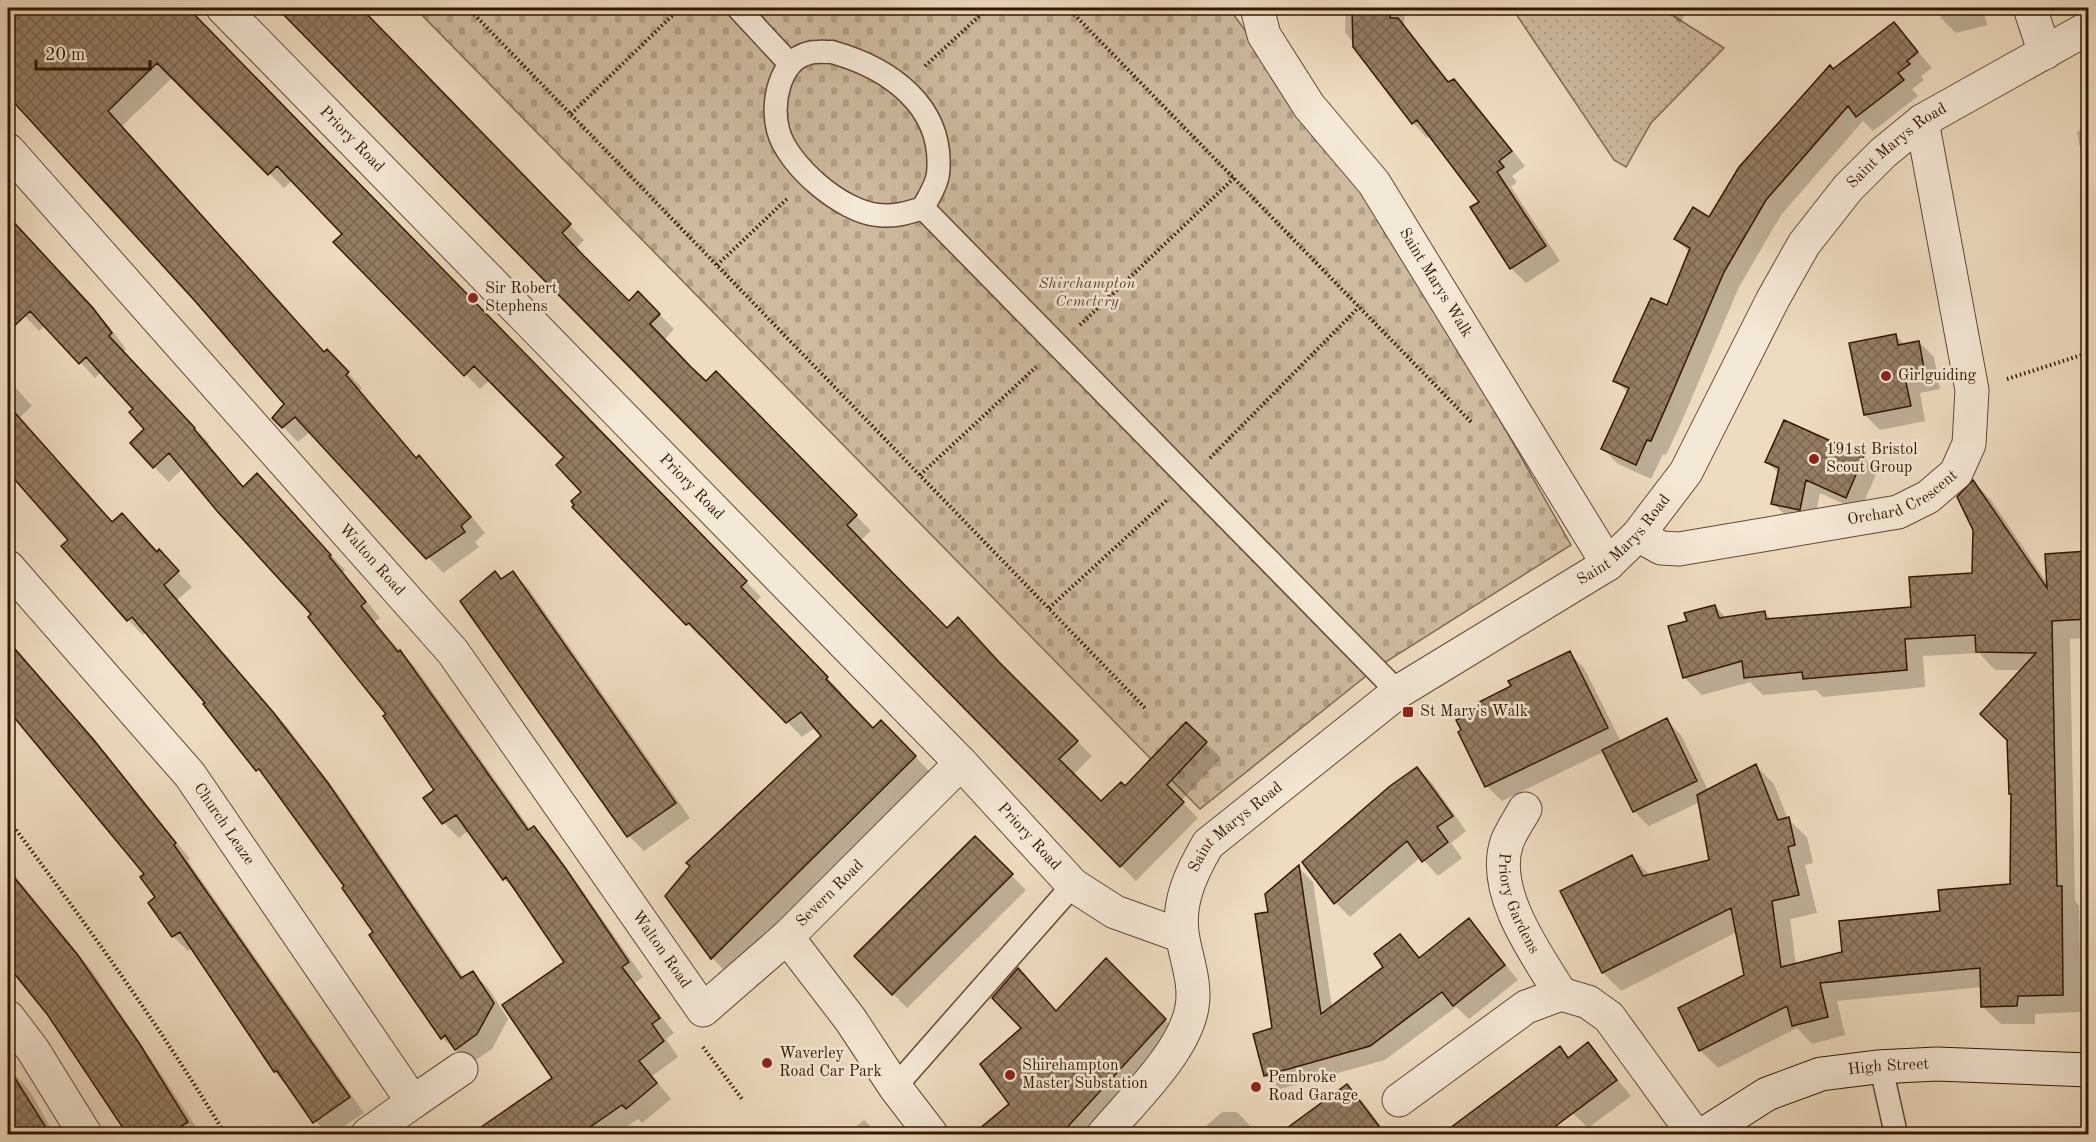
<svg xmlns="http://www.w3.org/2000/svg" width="2096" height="1142" font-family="'Old Standard TT',serif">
<defs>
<pattern id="grass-dots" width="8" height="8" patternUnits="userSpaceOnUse" patternTransform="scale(1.5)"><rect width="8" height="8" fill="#cebba0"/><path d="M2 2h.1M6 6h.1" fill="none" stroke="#b1a088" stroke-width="1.8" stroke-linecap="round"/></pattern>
<pattern id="cemetery-stones" width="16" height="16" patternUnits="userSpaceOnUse" patternTransform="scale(1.5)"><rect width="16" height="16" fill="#cebba0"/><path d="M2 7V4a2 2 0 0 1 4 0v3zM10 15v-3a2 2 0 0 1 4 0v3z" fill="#b1a088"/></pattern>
<pattern id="building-cross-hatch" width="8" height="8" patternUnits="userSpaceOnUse" patternTransform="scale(1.5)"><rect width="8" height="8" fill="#947d64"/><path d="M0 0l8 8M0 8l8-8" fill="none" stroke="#796550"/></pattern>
</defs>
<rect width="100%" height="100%" fill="#eedcc0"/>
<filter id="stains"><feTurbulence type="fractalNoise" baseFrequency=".00333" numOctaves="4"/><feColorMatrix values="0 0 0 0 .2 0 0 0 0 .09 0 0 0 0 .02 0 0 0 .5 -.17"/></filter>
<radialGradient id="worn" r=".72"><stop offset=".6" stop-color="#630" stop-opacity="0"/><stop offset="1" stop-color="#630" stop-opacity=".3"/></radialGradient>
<path fill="url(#grass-dots)" stroke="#806950" stroke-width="1.5" d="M1512 8H1661L1724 48 1651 123 1626 167 1614 160Z"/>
<path fill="url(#cemetery-stones)" stroke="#806950" stroke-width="1.5" d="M415 8H1229L1409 260 1571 545 1376 668 1200 809Z"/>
<path fill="#0003" d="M21 8H147L157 22 172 8H186L761 597 755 603 842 693 839 695 873 730 881 722 930 772 727 973 712 958 667 896 823 736 816 727 802 737 705 637 702 639 643 579 583 492 566 457 490 380 480 389 336 242 344 234 293 180 284 188 173 77 121 127 325 353 327 351 362 388 359 391 417 459 419 457 434 472 465 508 485 533 475 542 479 547 443 573 311 431 298 442 274 418 286 404 8 91V17Z
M278 8H360L584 240 575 249 629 303 638 293 674 329 664 340 706 383 716 373 871 531 860 541 947 630 958 619 1012 677 1092 756 1073 775 1101 803 1125 788 1186 724 1221 758 1181 801 1198 818 1136 881Z
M1346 8H1405L1404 26 1450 83 1454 81 1468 95 1525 166 1512 176 1517 182 1511 187 1560 261 1526 283 1511 268 1481 202 1430 135 1427 138 1413 123 1345 32Z
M1666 8H1688L1680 24Z
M1938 8H1983L1987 25 1956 33 1941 18Z
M1894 24 1932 68 1921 76 1924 80 1912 89 1918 96 1873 131 1863 121 1781 215 1739 287 1682 421 1666 455 1663 454 1651 479 1618 464 1603 449 1628 393 1615 380 1668 307 1690 253 1676 239 1710 219 1833 71Z
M2088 130V170L2083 165 2077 131Z
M8 225 29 239 108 325 126 349 122 352 209 443 207 445 244 487 257 475 345 570 343 572 380 618 374 622 415 667 531 830 534 828 549 843 643 977 635 983 674 1033 666 1039 678 1057 652 1076 671 1099 642 1123 638 1119 616 1134H473L555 1078 566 962 520 895 504 879 469 830 459 838 444 823 436 790 388 715 313 614 183 468 169 482 154 467 146 429 135 409 101 372 95 378 46 325 39 331 8 298Z
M1895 335 1905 345 1919 342 1934 357 1940 389 1920 393 1925 421 1880 430 1865 415Z
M8 379 32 406 19 418 113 523 122 515 192 587 177 600 288 728 342 800 464 978 473 973 488 988 508 1019 492 1049 471 1063 442 1038 346 887 271 784 146 632 143 635 128 620 70 540 8 472Z
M1863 457 1877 472 1860 511 1820 493 1814 523 1787 517 1773 503 1779 474 1766 461Z
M1973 482 1991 500 2048 584 2047 556 2088 553V638L2070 639 2075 901 2079 906 2081 1012 2035 1014V1024H2001L1982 1006V987L1837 1001 1845 1035 1812 1044 1797 1028 1718 1068 1700 1050 1746 976 1737 932 1621 991 1603 973 1562 892 1632 857 1650 875 1711 861 1700 802 1649 826 1634 811 1605 751 1502 801 1487 786 1484 708 1513 686 1569 653 1584 668 1621 742 1666 720 1681 735 1708 790 1756 766 1774 784 1788 819 1807 837 1813 863 1805 865 1817 913 1790 919 1796 965 1844 953 2012 885 2013 796 2010 793 2022 670H1995L1979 653 1923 656 1925 687 1823 697 1816 690 1763 695 1750 682 1702 695 1684 677 1688 622 1715 606 1726 618 1764 612 1772 620 1912 609 1974 574Z
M495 573 502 580 513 573 528 588 690 818 644 851 629 836 462 601Z
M8 640 108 756 190 859 188 861 364 1113 332 1134H327L275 1072 193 948 188 951 173 936 146 875 8 708Z
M1417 768 1432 783 1466 831 1451 843 1462 858 1438 876 1421 857 1350 917 1336 903Z
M975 839 1026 890 907 1008 856 956Z
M8 867 92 971 201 1134H128L48 1013 8 962Z
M1298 867 1313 882 1332 1008 1386 967 1400 936 1421 958 1469 920 1518 980 1469 1019 1456 1007 1385 1060 1280 1089 1265 1075 1274 1029 1269 913Z
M1106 960 1179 1034 1088 1134H981L979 1132 1011 1104Z
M1588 1044 1631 1096 1588 1128 1573 1113 1560 1048 1570 1058Z
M8 1066 31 1093 54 1134H8Z
M1347 1086 1362 1101 1387 1134H1312L1301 1120Z
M1222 1112H1237L1258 1134H1197Z
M864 1120 879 1134H846Z"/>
<path fill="url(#building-cross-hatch)" stroke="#331701" stroke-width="1.5" d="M8 8H188L747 581 741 587 828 677 826 679 873 728 881 720 916 756 711 959 665 896 690 866 686 863 821 736 801 712 786 723 689 623 686 625 642 580 572 507 574 505 571 501 581 492 556 465 564 457 474 366 464 376 333 242 342 234 299 189 277 166 268 175 157 63 108 111 324 352 327 349 349 372 346 375 416 458 419 455 471 517 461 526 465 532 426 559 295 417 282 428 272 418 284 404 195 301 8 96Z
M277 8H361L571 224 562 233 584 256 629 301 638 291 660 314 650 324 691 367 706 381 716 371 857 515 847 525 890 570 947 628 958 617 999 662 1078 741 1059 759 1101 801 1121 782 1125 786 1186 722 1207 742 1167 785 1184 802 1120 867Z
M1352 8H1391L1390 18H1398L1448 82 1454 79 1512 151 1499 161 1504 167 1497 172 1546 246 1510 269 1470 207 1479 202 1417 120 1412 124 1353 47Z
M1894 22 1918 52 1907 61 1910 64 1898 73 1904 80 1856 117 1848 106 1766 200 1724 272 1667 405 1651 441 1647 440 1636 465 1601 449 1629 388 1613 381 1651 298 1667 305 1690 248 1674 239 1693 207 1709 217 1739 167 1830 65 1833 69Z
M8 216 93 308 112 333 109 336 195 428 194 429 243 487 257 473 331 555 329 556 366 602 361 606 398 652 400 650 528 830 534 826 566 869 629 962 622 967 660 1018 652 1024 664 1041 639 1061 657 1083 626 1109 622 1105 580 1134H471L552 1078 502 1005 564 962 506 877 503 880 456 815 442 824 423 798 434 790 383 716 386 714 308 617 311 614 217 511 169 453 153 468 130 443 144 429 129 412 133 409 86 357 79 364 30 311 8 332Z
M1896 334 1898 345 1919 341 1925 374 1905 378 1911 406 1864 415 1849 343Z
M8 405 112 522 122 513 157 552 159 549 179 571 164 585 273 712 328 783 461 978 473 971 494 1003 477 1034 455 1050 445 1035 441 1039 369 935 373 932 342 888 344 886 259 769 256 771 203 704 205 703 132 617 127 621 61 546 68 540 8 472Z
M1784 420 1864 456 1846 498 1806 480 1800 510 1771 504 1779 468 1765 462Z
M1973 480 2047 588 2045 554 2088 551V619L2052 621 2057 886H2062L2063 995 2018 996 2017 1006 1981 1007 1980 968 1820 983 1828 1017 1792 1026 1787 1006 1699 1051 1678 1008 1744 975 1731 908 1602 973 1560 891 1632 855 1643 876 1709 860 1697 795 1756 764 1778 820 1789 817 1795 845 1788 847 1799 895 1772 901 1781 967 1842 952 1839 921 1940 911 1938 890 2010 884 2011 794H2009L2007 740 1980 714 2036 653 1976 652 1975 635 1905 639 1907 670 1803 679 1802 672 1744 678 1742 661 1683 678 1668 626 1687 621 1684 613 1715 605 1719 618 1765 611 1766 619 1911 607 1909 577 1972 573 1973 530 1957 497Z
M495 571 501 579 513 571 676 803 627 837 460 601Z
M8 641 93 739 176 843 174 845 350 1097 313 1123 277 1071 274 1072 180 932 172 937 148 903 155 897 140 877 144 874 8 710Z
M1570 651 1608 728 1485 787 1458 732 1461 730 1456 720 1482 708 1479 702 1511 686 1508 681Z
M1667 718 1697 781 1633 812 1602 750Z
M1417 767 1453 816 1437 827 1448 842 1422 862 1407 841 1334 904 1302 862 1390 786Z
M975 836 1013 874 892 995 854 956Z
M1299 865 1321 1014 1383 967 1374 954 1400 934 1419 958 1469 918 1505 965 1453 1006 1442 992 1370 1046 1264 1076 1253 1034 1272 1028 1255 914 1268 912 1265 894Z
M8 870 77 954 139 1043 188 1122 169 1134H127L47 1014 8 966Z
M1106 958 1166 1019 1061 1134H973L1009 1104 980 1064 1021 1028 992 998 1018 968 1056 1011Z
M1588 1042 1617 1080 1545 1134H1442L1560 1046 1568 1058Z
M8 1067 50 1134H8Z
M1347 1084 1385 1134H1279Z"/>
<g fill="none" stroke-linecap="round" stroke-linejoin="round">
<g stroke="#624831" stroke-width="25">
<path id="service" d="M738 8 790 64
M832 52C889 68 945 106 938 174 937 185 928 198 923 208 908 213 894 217 878 215 842 212 787 165 778 130 771 104 779 60 809 53 816 51 825 52 832 52Z
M923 208 1398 692
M1881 1067 1896 1134
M895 1087 1073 885"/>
</g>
<g stroke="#624831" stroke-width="35">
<g id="minor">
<path id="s1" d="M223 8 961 763 1073 885 1115 912 1182 936"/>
<path id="s2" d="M1257 8 1264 35 1309 106 1374 183 1608 564"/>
<path d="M2030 8 2045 53"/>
<path id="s3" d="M8 150 453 652 703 1010 787 937 961 763"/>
<path id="s4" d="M1638 535 1661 548 1679 549 1898 512 1928 497 1956 473 1969 444 1972 390 1922 121"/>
<path id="s5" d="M8 567 190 775 413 1102 368 1134"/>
<path id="s6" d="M1525 809C1519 820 1511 831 1507 842 1490 891 1536 954 1561 994"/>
<path d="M787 937 850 1019 895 1087 931 1134"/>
<path d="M8 1017 33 1050 85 1134"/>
<path d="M1399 1100 1526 1007 1561 994 1588 1002 1609 1017 1694 1134"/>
<path d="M413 1102 461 1069"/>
<path id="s7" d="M1104 1134C1132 1101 1185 1051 1192 1007 1196 984 1187 961 1183 939 1176 904 1191 873 1208 844L1398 692 1608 564 1638 535 1686 472 1773 299 1804 244 1848 188 1883 153 1922 121 2088 28"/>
</g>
</g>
<g stroke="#331701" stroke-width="35">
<g id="secondary">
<path id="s8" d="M1704 1134 1767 1094 1821 1074 1877 1067 1937 1064 2088 1070"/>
</g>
</g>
<path stroke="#331701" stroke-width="4" stroke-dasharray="1.5 3" stroke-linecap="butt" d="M468 8 1146 709
M1068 8 1472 423
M925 66 988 8
M571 114 680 8
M717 265 788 198
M1080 325 1234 178
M2007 379 2088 353
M1210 458 1359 307
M920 475 1036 367
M1049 608 1168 499
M8 819C84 921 159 1025 225 1134
M703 1047 742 1099
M697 1133 698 1134"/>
<use href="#service" stroke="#f4e8d6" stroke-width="22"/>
<use href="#minor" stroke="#f4e8d6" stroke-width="33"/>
<use href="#secondary" stroke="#f4e8d6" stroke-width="33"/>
</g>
<g fill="#8f2418" stroke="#f4e8d6" stroke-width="2">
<circle cx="473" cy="298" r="6"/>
<circle cx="1886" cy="376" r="6"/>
<circle cx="1814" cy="459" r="6"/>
<rect x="1402" y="706" width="12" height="12" rx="3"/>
<circle cx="767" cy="1063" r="6"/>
<circle cx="1010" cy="1075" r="6"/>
<circle cx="1256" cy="1087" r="6"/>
</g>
<g text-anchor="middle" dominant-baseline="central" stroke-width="5" stroke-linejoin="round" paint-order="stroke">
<g font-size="16" fill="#331701" stroke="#f4e8d6">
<text stroke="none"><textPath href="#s1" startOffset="184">Priory Road</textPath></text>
<text stroke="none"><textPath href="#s7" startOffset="1329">Saint Marys Road</textPath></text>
<text stroke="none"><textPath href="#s2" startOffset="330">Saint Marys Walk</textPath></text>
<text stroke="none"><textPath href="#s1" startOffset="670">Priory Road</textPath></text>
<text stroke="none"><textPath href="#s4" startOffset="276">Orchard Crescent</textPath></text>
<text stroke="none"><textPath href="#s7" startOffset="843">Saint Marys Road</textPath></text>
<text stroke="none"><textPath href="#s3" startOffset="548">Walton Road</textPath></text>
<text stroke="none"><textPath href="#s5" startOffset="336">Church Leaze</textPath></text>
<text stroke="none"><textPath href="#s7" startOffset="357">Saint Marys Road</textPath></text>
<text stroke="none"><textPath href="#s1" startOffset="1156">Priory Road</textPath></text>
<text stroke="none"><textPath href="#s3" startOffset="1280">Severn Road</textPath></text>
<text stroke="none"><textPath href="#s6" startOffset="102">Priory Gardens</textPath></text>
<text stroke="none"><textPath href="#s3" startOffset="1034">Walton Road</textPath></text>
<text stroke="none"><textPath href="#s8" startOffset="200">High Street</textPath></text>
</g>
<g font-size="16" font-style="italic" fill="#624831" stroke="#f4e8d6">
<text x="1087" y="284">Shirehampton<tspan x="1087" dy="18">Cemetery</tspan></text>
</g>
<g font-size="16" fill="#331701" stroke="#f4e8d6" text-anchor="start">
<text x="485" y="289">Sir Robert<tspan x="485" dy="18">Stephens</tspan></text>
<text x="1898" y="376">Girlguiding</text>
<text x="1826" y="450">191st Bristol<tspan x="1826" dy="18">Scout Group</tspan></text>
<text x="1420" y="712">St Mary's Walk</text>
<text x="779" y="1054">Waverley<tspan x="779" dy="18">Road Car Park</tspan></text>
<text x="1022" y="1066">Shirehampton<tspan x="1022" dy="18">Master Substation</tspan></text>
<text x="1268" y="1078">Pembroke<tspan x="1268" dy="18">Road Garage</tspan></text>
</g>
</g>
<rect width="2096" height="1142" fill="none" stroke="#eedcc0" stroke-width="30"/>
<rect x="9" y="9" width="2078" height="1124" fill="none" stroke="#331701" stroke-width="3"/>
<rect x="15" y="15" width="2066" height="1112" fill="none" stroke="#331701" stroke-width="1.5"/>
<path d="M36 60v9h114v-9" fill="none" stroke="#331701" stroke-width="3"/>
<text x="45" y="60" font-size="18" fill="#331701" stroke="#f4e8d6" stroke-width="4.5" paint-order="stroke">20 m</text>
<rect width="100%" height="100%" filter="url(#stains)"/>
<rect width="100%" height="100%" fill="url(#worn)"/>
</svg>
